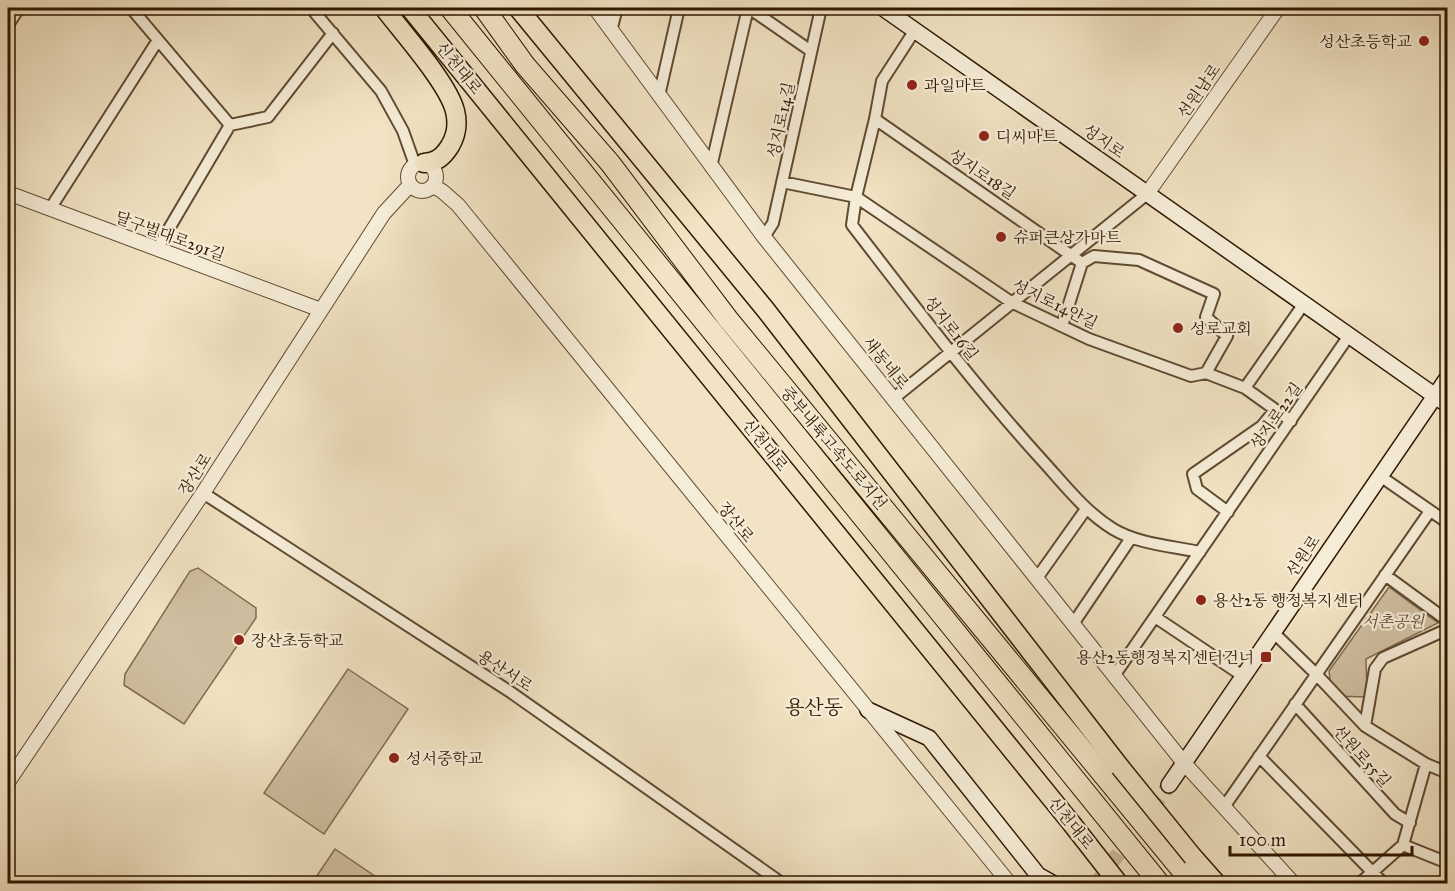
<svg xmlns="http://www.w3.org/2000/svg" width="1455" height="891" font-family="'IM FELL Great Primer','Noto Serif KR',serif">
<rect width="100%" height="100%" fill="#f1e3c3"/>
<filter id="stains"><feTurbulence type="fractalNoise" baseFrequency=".00333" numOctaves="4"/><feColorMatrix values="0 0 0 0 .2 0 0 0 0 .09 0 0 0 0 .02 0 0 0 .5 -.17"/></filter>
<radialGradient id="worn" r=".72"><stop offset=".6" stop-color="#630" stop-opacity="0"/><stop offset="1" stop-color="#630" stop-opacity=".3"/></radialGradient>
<path fill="#d0c0a2" stroke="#806c51" stroke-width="1.5" d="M198 568 256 608V618L184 724 124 685 125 674 190 571Z
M1389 587 1438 623 1366 659 1367 697 1332 696 1329 671Z
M348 669 408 709 324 834 264 793Z
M335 849 385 883H312Z"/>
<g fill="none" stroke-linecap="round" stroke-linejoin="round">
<path stroke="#caba9c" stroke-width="15" stroke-dasharray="15 8" stroke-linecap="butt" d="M1096 884 1169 785"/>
<g stroke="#604a31" stroke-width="14">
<path id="minor" d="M131 8 230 125 268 117 333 33
M311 8 381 91 403 131 415 165
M749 8 811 51
M8 25 19 8
M915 30 882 81 875 119 856 197 852 225C913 304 973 384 1041 459 1063 483 1084 511 1113 529 1138 544 1171 546 1200 552
M611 31 617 8
M659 96 679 8
M875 119 1082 263 1094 256 1139 260 1214 294 1206 317 1227 336 1206 373
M711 167 748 8
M782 182 856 197 1011 302 1089 339 1191 376 1206 373 1245 388 1291 421
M50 209 158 40
M764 237 773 223 821 8
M157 249 230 125
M1062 326 1082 263
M1245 388 1303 305
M894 398 1147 194
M1380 476 1448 523
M203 493 509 691 783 884
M1228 512 1197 489 1193 474 1262 426 1275 410
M1385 575 1448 621
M1037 578 1086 509
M1155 617 1243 676
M1073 624 1131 538
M1273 632 1316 674 1365 726 1426 764 1448 773
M1114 676 1348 337
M1295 704 1395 814 1410 823
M1365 726 1375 669 1383 658 1448 629
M1259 756 1384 884
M1224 807 1430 511
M1403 845 1448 863
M1359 884 1403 845 1426 764"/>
</g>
<g stroke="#604a31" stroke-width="16">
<path id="tertiary" d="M595 8 764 237 1184 763 1294 884
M408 177a14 14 0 1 1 28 0a14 14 0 1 1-28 0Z
M433 186 442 191 458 205 1010 884
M8 193 321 310
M1147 194 1278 8
M8 782 203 493 384 213 410 185"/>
</g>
<g stroke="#2f1700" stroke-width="18">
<path id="secondary" d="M883 8 1448 405
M868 710 929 738 1038 875 1054 884
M1169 785 1448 377"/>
</g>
<g stroke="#2f1700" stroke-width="21">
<path id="trunk" d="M384 8C402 32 448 83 455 111 458 123 456 136 450 146 443 157 437 162 424 163
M410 8 1072 824
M518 8 765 309 1120 767
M1193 857 1217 884"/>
</g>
<g stroke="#2f1700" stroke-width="22">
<path id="motorway" d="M450 8 1160 884
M484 8 525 65 610 163 728 319 1193 884"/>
</g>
<use href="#minor" stroke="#f6edd8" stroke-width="10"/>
<use href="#tertiary" stroke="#f6edd8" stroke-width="14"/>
<use href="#secondary" stroke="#f6edd8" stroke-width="15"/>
<use href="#trunk" stroke="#f1e3c3" stroke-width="18"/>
<use href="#motorway" stroke="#f1e3c3" stroke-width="20"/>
<g stroke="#2f1700" stroke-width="21" stroke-linecap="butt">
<path id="trunk-bridge" d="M1120 767 1193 857
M1072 824 1119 884"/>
</g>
<use href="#trunk-bridge" stroke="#f1e3c3" stroke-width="18"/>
</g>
<g fill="#8f2418" stroke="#f6edd8" stroke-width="2">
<circle cx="1424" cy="41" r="6"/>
<circle cx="912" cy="85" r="6"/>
<circle cx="984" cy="136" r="6"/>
<circle cx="1001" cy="237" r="6"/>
<circle cx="1178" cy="328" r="6"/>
<circle cx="1201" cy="600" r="6"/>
<circle cx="239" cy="640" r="6"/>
<rect x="1260" y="651" width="12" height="12" rx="3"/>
<circle cx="394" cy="758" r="6"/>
</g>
<g text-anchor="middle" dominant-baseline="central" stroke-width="4.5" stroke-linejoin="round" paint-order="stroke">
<g font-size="16" fill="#2f1700" stroke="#f6edd8" text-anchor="start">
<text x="1412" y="41" text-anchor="end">성산초등학교</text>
<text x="924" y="85">과일마트</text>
<text x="996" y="136">디씨마트</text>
<text x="1013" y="237">슈퍼큰상가마트</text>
<text x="1190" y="328">성로교회</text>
<text x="1213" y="600">용산2동 행정복지센터</text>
<text x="251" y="640">장산초등학교</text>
<text x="1254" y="657" text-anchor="end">용산2동행정복지센터건너</text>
<text x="406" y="758">성서중학교</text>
</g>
<g font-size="16" fill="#2f1700" stroke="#f6edd8">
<text transform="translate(459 68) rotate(51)">신천대로</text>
<text transform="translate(1199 91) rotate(-55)">선원남로</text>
<text transform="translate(781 120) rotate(-78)">성지로14길</text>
<text transform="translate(1104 141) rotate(35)">성지로</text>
<text transform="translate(982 174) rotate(34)">성지로18길</text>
<text transform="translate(170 236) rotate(20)">달구벌대로291길</text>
<text transform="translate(1055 304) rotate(26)">성지로14안길</text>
<text transform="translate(951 328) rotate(52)">성지로16길</text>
<text transform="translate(886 363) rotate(51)">새동네로</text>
<text transform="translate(1276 416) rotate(-55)">성지로22길</text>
<text transform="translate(765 445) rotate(51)">신천대로</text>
<text transform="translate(834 448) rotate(50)">중부내륙고속도로지선</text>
<text transform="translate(195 474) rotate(-57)">장산로</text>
<text transform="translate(736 522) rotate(51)">장산로</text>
<text transform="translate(1303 556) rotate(-56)">선원로</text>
<text transform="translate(505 671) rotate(33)">용산서로</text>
<text transform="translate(1362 756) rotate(48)">선원로55길</text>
<text transform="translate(1071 823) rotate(51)">신천대로</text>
</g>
<g font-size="16" font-style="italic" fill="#5f4a31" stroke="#f6edd8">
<text x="1393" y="621">서촌공원</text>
</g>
<g font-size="20" fill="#2f1700" stroke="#f6edd8">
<text x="814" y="707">용산동</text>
</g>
</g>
<rect width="1455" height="891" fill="none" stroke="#f1e3c3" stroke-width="30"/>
<rect x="9" y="9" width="1437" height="873" fill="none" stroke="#2f1700" stroke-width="3"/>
<rect x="15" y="15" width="1425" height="861" fill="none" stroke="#2f1700" stroke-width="1.5"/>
<path d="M1230 846v9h182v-9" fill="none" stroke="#2f1700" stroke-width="3"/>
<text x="1239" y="846" font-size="18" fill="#2f1700" stroke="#f6edd8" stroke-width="4.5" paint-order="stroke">100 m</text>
<rect width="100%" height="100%" filter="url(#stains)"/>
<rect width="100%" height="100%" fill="url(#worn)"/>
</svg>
